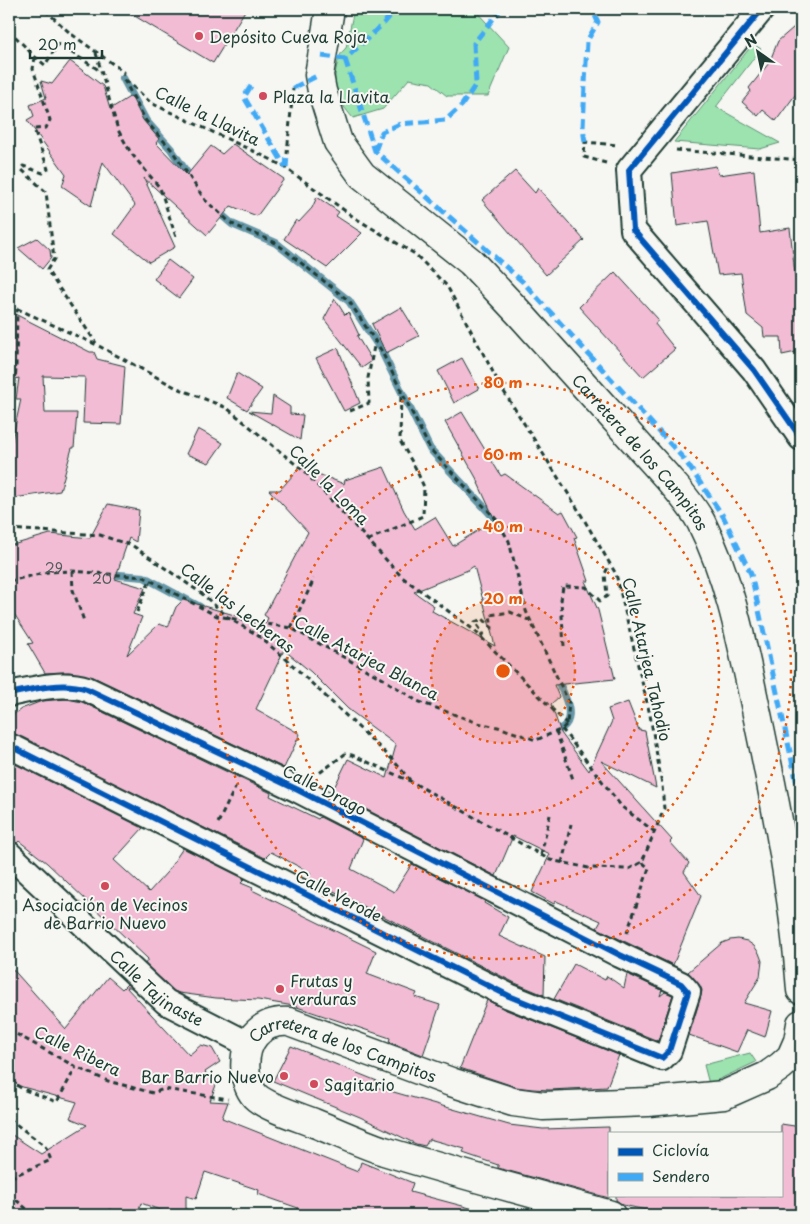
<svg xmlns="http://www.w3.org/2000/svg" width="810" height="1224" font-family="'Playpen Sans',sans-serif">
<rect width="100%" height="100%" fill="#f6f6f2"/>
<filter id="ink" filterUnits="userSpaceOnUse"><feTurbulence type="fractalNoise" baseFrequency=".02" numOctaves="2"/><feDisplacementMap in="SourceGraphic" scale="10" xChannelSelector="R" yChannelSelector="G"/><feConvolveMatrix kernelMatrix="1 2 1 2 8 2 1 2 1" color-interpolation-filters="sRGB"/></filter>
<g filter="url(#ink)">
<path fill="#9ce3b0" stroke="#5e9072" d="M354 9H474L509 47 488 96H447L431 83 409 79 383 109 353 118C338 101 331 87 337 65 339 58 340 53 346 48Z
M753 44 761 49 716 107 780 143 760 149 674 142Z
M750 1053 756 1062 709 1084 704 1065Z"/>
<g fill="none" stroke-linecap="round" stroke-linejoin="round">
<path stroke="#6596a7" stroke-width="8" d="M123 78 146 121 171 149 193 182
M216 210 232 224 276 243 349 301 381 350 430 449 498 522
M107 574 144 577 200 607
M551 733C555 732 559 730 562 728 578 717 562 690 556 677"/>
</g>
<path fill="#f2bcd5" stroke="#1f3d34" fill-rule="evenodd" d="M123 9H246L213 63Z
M801 21V87L776 121 763 110 758 116 742 102 751 91 749 88 769 63 778 41Z
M70 61 103 86 110 109 131 96 143 120 159 139 156 143 187 175 211 146 222 154 233 144 284 179 257 216 231 206 207 235 144 178 175 247 149 262 114 234 135 205 103 162 91 206 62 186 66 174 27 120 34 116 30 105 46 98 41 81 52 84Z
M716 166 719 175 754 170 760 233 790 228 801 330V351L782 355 781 337H764L763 328 747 315 741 273 718 275 708 221 677 226 672 173Z
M515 171 535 193 538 188 584 240 546 275 482 200Z
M317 197 339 212 336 216 362 233 327 268 284 239 296 220 299 222 312 208Z
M37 238 50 250 51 258 42 269 18 248Z
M168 260 193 279 179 298 154 279Z
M615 272 658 319 655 324 675 349 643 377 579 307Z
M335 299 345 315 348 312 359 335 357 336 372 361 362 368 324 319Z
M401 307 419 336 386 353 372 324Z
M9 311 90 352H94L97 359 125 366 121 424 83 423 85 377 43 376 45 413H77L74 448H72L60 491 14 498 9 488V454L21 399H16L19 378 9 381Z
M338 348 360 403 344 411 316 358Z
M462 358 479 389 454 403 438 371Z
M237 373 262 389 247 410 227 398Z
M273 396 290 407V414L303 415 300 440 249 411 271 413Z
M462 412 501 476 505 474 559 513 563 511 577 537 574 538 589 581H585L598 610 615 679 554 685 559 697 551 704 561 733 589 771 612 721 608 709 628 702 639 730 645 731 656 788 601 761 672 840 670 842 689 863 684 872 701 896 673 965 597 928 601 921 556 901 554 904 532 892 550 854 513 836 496 876 332 792 348 759 387 778 396 745 348 709 311 672 284 650 256 709 300 734 284 768 93 677 69 672 45 673 28 644 33 643 9 606V546L50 534 90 538 108 504 139 510 136 542 129 538 115 579 145 588 133 614 142 617 127 655 159 624 168 627 176 607 183 600 265 624 268 618 264 615 308 532 269 490H280L300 467 344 484 345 480 384 467 404 511 415 529 435 517 453 546 495 520 478 483H479L445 422ZM474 566 495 646 432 611 434 606 414 592 468 570Z
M198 429 223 443 209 463 186 454Z
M67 699 82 702 271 793 270 796 318 819 320 817 363 839 351 869 394 892 412 864 485 901 484 903 508 917 499 936 545 957 544 995 515 983 308 878 311 873 271 852 265 858 13 733 15 730 9 725V718L21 709 42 701Z
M9 761 143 828 114 860 149 892 167 872 183 848 245 879 241 883 253 888 252 890 376 951 367 974 417 993 415 997 440 1005 423 1055 389 1042 390 1038 294 1006 258 1000 216 998 179 993 174 991 145 964 148 959 47 863 19 841 17 843 9 841Z
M738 939 747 941 754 946 759 953 762 961 760 977 744 1003 772 1011 765 1037 747 1030 737 1052 689 1035 701 996 702 990 698 983 688 972 722 943 730 940Z
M574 964 605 980 607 976 624 988 627 974 662 990 660 996 665 992 673 995 658 1041 554 999Z
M9 965 66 1029 108 977 122 989 127 984 130 987H126L189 1055 201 1045 212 1048 220 1062 205 1072 216 1085 210 1101 228 1102 222 1118 358 1172 361 1162 413 1183 410 1192 474 1209 473 1215H314L297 1210 298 1208 258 1194 259 1190 205 1172 196 1199 186 1196V1215H173L141 1203 137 1215H125L110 1209 106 1215H9V1133L41 1154 87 1125 70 1118 77 1102 19 1086 9 1076Z
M487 1000 504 1009 619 1055 607 1087 550 1090 532 1089 516 1087 460 1068Z
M291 1046 377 1081 376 1087 509 1125 543 1129 609 1127V1198L498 1168V1165L463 1153 465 1149 429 1139 425 1146 416 1144 360 1117 273 1081Z
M781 1124 801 1127V1215H669L623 1205 616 1200V1195H781Z"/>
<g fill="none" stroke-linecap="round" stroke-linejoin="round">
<g stroke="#1f3d34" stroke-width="28">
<g id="minor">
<path d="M762 9 629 170 633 230 754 370 801 438"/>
<path d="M9 694C33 689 62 681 87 689L298 790 620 955 681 984 688 992 669 1051 662 1058 509 996 16 749 9 746"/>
<path id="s1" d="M9 854 166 1002 250 1045"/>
</g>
</g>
<g stroke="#1f3d34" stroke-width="31">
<g id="major">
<path id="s2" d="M330 9 319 75 322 91 338 142 362 175 471 262 520 314 667 477C679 491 692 505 701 522 731 581 743 649 757 714 776 805 794 897 801 990"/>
<path id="s3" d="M611 1215C535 1194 459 1174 384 1151 360 1143 337 1132 314 1123 299 1117 266 1107 255 1096 242 1081 242 1050 255 1035 264 1025 276 1021 289 1022L451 1082 513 1102 543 1106 648 1102 724 1095 767 1076 781 1066 791 1057 798 1041 801 1024"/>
</g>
</g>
<path stroke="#1f3d34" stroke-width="3" stroke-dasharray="5 4" stroke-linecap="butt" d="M9 30 35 57 45 65 58 44 102 72
M96 53 118 130 131 153 160 188 176 237
M35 57 33 69 50 120 46 128 34 129 48 169 43 173 23 166 21 169 46 192 54 259 47 270 96 343
M126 80 151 103 270 159 286 168 355 218 415 254 447 286 501 387 576 506 616 574 650 715 662 785 664 809 642 862 629 869 589 868 550 860 412 782 352 755 345 754 318 774
M676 150 801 160
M287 154 293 88
M606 163 584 157 585 142 618 145
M9 305 97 345 175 387 227 408 305 472 402 577 474 630 567 724
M350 411 369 403 368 378 375 341
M9 438 16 370 17 309
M9 494 10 497 9 502
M9 529 100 535 133 546 201 593 230 619 256 634 285 658 393 760 410 780
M368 540 423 516 424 487 415 467 400 441 401 390
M72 571 73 590 84 621
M9 581 48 572 72 571 144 577 217 616 291 628 385 680 417 701 478 723 498 727 536 740 562 729 567 724 569 703 526 611 509 541 496 519 430 449 381 350 349 301 276 243 232 224 205 200 171 149 146 121 123 78 124 72 70 33 44 9
M137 612 150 580
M291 628 314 579
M481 637 483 633 475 622 483 619 492 628 490 615 510 612 531 621
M564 646 561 601 563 586 586 587 600 601 607 596 605 574 609 564
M562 729 622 807 655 832
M556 731 574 782
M218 823 236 786
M541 855 550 815
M562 863 571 824
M627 933 649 868 642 862
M9 998V1000
M9 1030 76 1067 108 1081 153 1093 164 1089 228 1099
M9 1081 25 1090 57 1102 76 1067
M9 1119 45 1146 51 1160 9 1178
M9 1194 34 1215"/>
<use href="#minor" stroke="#f6f6f2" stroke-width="24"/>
<use href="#major" stroke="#f6f6f2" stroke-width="28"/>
<path stroke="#3fa9f5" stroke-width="5" stroke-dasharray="10 5" stroke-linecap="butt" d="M322 56 345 59 384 23 396 9
M345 59 375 151 523 282 684 459 723 516 751 574 801 802
M251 86 244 97 286 168
M293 88 319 75
M585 142 583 128 587 41 598 22 592 9
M375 151 382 132 400 124 446 120 462 105 476 84 474 43 501 9
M286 168 287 154"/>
<g stroke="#f6f6f2" stroke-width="9">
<path id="cycleway" d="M762 9 629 170 633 230 754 370 801 438
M9 694C33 689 62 681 87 689L298 790 620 955 681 984 688 992 669 1051 662 1058 509 996 16 749 9 746"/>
</g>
<use href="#cycleway" stroke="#0057b8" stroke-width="6"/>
</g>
</g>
<circle cx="503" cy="671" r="72" fill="#e8590c" fill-opacity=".12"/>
<g fill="none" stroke="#e8590c" stroke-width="2.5" stroke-dasharray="2.5 5">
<circle cx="503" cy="671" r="72"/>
<circle cx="503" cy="671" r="144"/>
<circle cx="503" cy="671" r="216"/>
<circle cx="503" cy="671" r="288"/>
</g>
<g fill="#d1495b" stroke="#f6f6f2" stroke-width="2">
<circle cx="199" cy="36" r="5"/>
<circle cx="263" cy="96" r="5"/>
<circle cx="105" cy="886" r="5"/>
<circle cx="280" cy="989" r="5"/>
<circle cx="284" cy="1076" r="5"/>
<circle cx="314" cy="1084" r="5"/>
</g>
<g text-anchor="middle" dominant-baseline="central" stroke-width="4" stroke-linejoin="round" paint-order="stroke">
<g font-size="14" fill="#545d5c">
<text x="54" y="567">29</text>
<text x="102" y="578">20</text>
</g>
<g font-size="16" fill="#1f3d34" stroke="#f6f6f2" text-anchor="start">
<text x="209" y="36">Depósito Cueva Roja</text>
<text x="273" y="96">Plaza la Llavita</text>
<text x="105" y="904" text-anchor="middle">Asociación de Vecinos<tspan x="105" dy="18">de Barrio Nuevo</tspan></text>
<text x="290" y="980">Frutas y<tspan x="290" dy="18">verduras</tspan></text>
<text x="274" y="1076" text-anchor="end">Bar Barrio Nuevo</text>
<text x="324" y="1084">Sagitario</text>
</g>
<g font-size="16" fill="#1f3d34" stroke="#f6f6f2">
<text transform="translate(208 115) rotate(26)">Calle la Llavita</text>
<text stroke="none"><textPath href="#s2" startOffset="572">Carretera de los Campitos</textPath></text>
<text transform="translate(330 484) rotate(45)">Calle la Loma</text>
<text transform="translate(238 607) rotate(37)">Calle las Lecheras</text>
<text transform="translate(367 657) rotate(28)">Calle Atarjea Blanca</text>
<text transform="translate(648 659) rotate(77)">Calle Atarjea Tahodio</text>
<text transform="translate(325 789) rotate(27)">Calle Drago</text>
<text transform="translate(339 895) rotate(27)">Calle Verode</text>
<text stroke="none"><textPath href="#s1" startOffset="200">Calle Tajinaste</textPath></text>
<text transform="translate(78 1050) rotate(26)">Calle Ribera</text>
<text stroke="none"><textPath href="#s3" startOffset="536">Carretera de los Campitos</textPath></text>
</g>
</g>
<circle cx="503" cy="671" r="8" fill="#e8590c" stroke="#f6f6f2" stroke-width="2.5"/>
<g font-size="15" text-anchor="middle" font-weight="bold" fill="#e8590c" stroke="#f6f6f2" stroke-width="4" stroke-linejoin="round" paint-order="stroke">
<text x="503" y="388">80 m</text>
<text x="503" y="460">60 m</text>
<text x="503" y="532">40 m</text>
<text x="503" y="604">20 m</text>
</g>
<rect width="810" height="1224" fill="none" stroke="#f6f6f2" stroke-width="30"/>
<rect x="15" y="15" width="780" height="1194" fill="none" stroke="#1f3d34" stroke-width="2" filter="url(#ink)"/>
<rect x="608" y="1132" width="175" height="65" fill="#f6f6f2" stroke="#a0aca6"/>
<rect x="618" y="1148" width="25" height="8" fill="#0057b8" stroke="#a0aca6"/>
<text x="652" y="1156" font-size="15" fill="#1f3d34">Ciclovía</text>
<rect x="618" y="1173" width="25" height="8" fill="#3fa9f5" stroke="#a0aca6"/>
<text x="652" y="1182" font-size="15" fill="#1f3d34">Sendero</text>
<g transform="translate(758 52) rotate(327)" stroke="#f6f6f2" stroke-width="4" paint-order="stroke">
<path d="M0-4L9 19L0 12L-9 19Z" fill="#1f3d34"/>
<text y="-8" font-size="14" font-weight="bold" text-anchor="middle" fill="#1f3d34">N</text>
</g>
<path d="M30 50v8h72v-8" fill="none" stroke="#1f3d34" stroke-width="2.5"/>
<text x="38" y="50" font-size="15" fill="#1f3d34" stroke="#f6f6f2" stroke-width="4" paint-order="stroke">20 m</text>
</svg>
